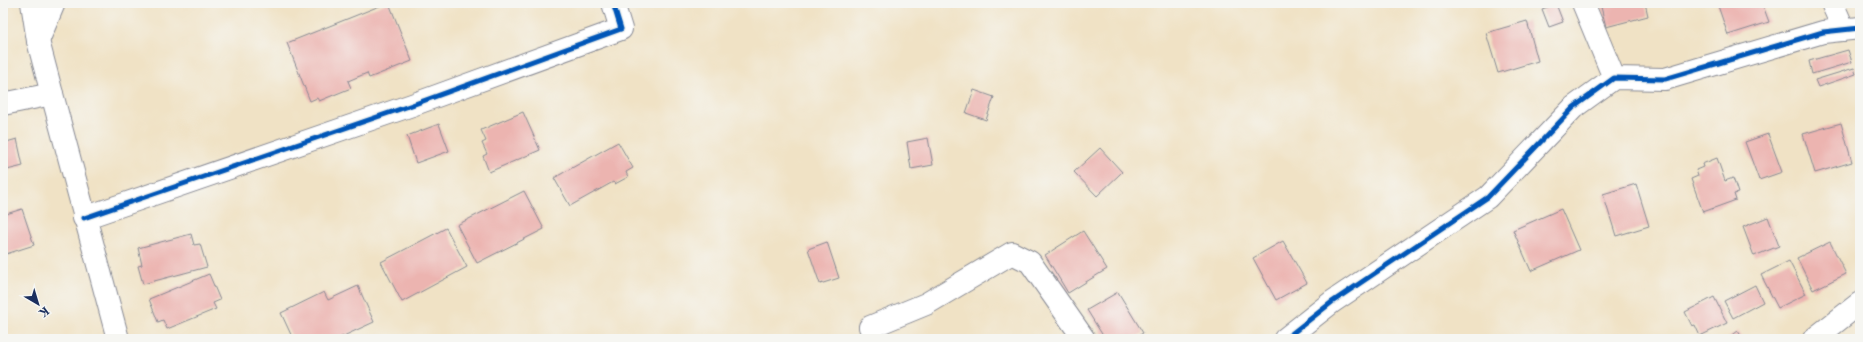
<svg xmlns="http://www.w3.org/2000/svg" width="1863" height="342" font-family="'Libre Caslon Text',serif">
<rect width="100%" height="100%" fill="#f6f6f2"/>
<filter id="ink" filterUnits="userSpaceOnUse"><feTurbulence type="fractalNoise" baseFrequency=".025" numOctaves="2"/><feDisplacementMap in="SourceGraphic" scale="8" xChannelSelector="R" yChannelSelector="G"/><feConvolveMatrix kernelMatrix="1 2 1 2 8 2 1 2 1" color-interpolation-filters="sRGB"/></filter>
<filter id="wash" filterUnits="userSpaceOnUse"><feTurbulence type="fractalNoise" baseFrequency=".012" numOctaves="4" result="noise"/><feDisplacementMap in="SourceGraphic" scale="16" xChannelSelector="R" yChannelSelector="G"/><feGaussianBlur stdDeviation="0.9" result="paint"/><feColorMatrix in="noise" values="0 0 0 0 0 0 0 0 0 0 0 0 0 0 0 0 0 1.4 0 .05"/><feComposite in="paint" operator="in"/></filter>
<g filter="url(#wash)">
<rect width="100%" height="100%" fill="#f0e2c5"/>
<g id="blocks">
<path fill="#ecb4b0" d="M387 3H389L412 61 369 78 367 73 348 81 351 88 319 101 317 98 310 101 287 43Z
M1600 3H1645L1648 16 1606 27Z
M1717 3H1762L1769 22 1728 35Z
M1556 4 1563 22 1549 27 1542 9Z
M1527 21 1538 61 1498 73 1486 33Z
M1848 50 1852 62 1812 74 1809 61Z
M1854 68 1856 74 1818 87 1815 80Z
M974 90 994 97 986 120 966 113Z
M523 112 540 150 489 172 483 156 487 154 482 143 486 141 481 130Z
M1841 123 1852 162 1815 173 1803 134Z
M439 124 449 151 416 163 407 136Z
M1768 134 1782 172 1759 180 1745 142Z
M928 138 933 165 911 169 907 142Z
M17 139 23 166 3 171V143Z
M618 142 633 168 626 172 628 177 615 184 613 182 570 206 554 178Z
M1100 148 1122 172 1097 196 1074 172Z
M1717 158 1725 181 1733 178 1738 193 1734 194 1736 200 1703 212 1691 179 1698 176 1696 170 1703 167 1702 164Z
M1636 184 1649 226 1616 236 1603 194Z
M524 191 544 229 477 263 457 225Z
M22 209 34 245 3 255V215Z
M1561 209 1579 250 1531 271 1513 230Z
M1768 217 1779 246 1754 256 1743 227Z
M446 228 467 267 402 302 381 262Z
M1083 231 1107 269 1068 293 1045 255Z
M191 234 194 245 200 244 207 267 143 284 138 266 142 265 138 248Z
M1283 241 1307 283 1276 300 1253 258Z
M827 242 839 278 820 284 808 249Z
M1830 242 1846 274 1813 290 1797 258Z
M1789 261 1806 294 1778 308 1761 275Z
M209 274 220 300 213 303 216 309 167 329 163 320 158 322 149 299Z
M1755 285 1763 302 1733 318 1724 301Z
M358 286 374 322 337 339H293L281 313 324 292 328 300Z
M1118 292 1143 333 1133 339H1105L1087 310Z
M1714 297 1727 323 1700 336 1695 325 1692 326 1685 312Z
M1738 331 1743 339H1727Z"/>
</g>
</g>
<g filter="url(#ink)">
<use href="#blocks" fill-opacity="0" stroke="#868892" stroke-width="1"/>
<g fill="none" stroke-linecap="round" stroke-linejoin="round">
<g stroke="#868892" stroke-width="24">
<path id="street" d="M1583 3 1614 78
M1832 3 1844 30
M38 41 54 3
M3 104 52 94
M84 218 412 105 621 29 613 3
M870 327 926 304 1012 253 1030 262 1084 339
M1285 339 1332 302 1488 197 1574 107 1614 78 1665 79 1823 32 1860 28"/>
</g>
<g stroke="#868892" stroke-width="24">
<path id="secondary" d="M32 3 38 41 52 94 118 339
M1814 339 1860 303"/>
</g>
<use href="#street" stroke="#fff" stroke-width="22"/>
<use href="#secondary" stroke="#fff" stroke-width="22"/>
<g stroke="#f6f6f2" stroke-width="8">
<path id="cycleway" d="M84 218 412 105 621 29 613 3
M1285 339 1332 302 1488 197 1574 107 1614 78 1665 79 1823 32 1860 28"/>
</g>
<use href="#cycleway" stroke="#0057b8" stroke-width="5"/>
</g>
</g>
<rect width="1863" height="342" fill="none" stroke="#f6f6f2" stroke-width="16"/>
<g transform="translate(38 304) rotate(142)" stroke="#f6f6f2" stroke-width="3" paint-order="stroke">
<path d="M0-3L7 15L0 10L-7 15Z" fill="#1b2f5e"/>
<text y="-6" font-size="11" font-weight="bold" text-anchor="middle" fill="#1b2f5e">K</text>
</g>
</svg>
